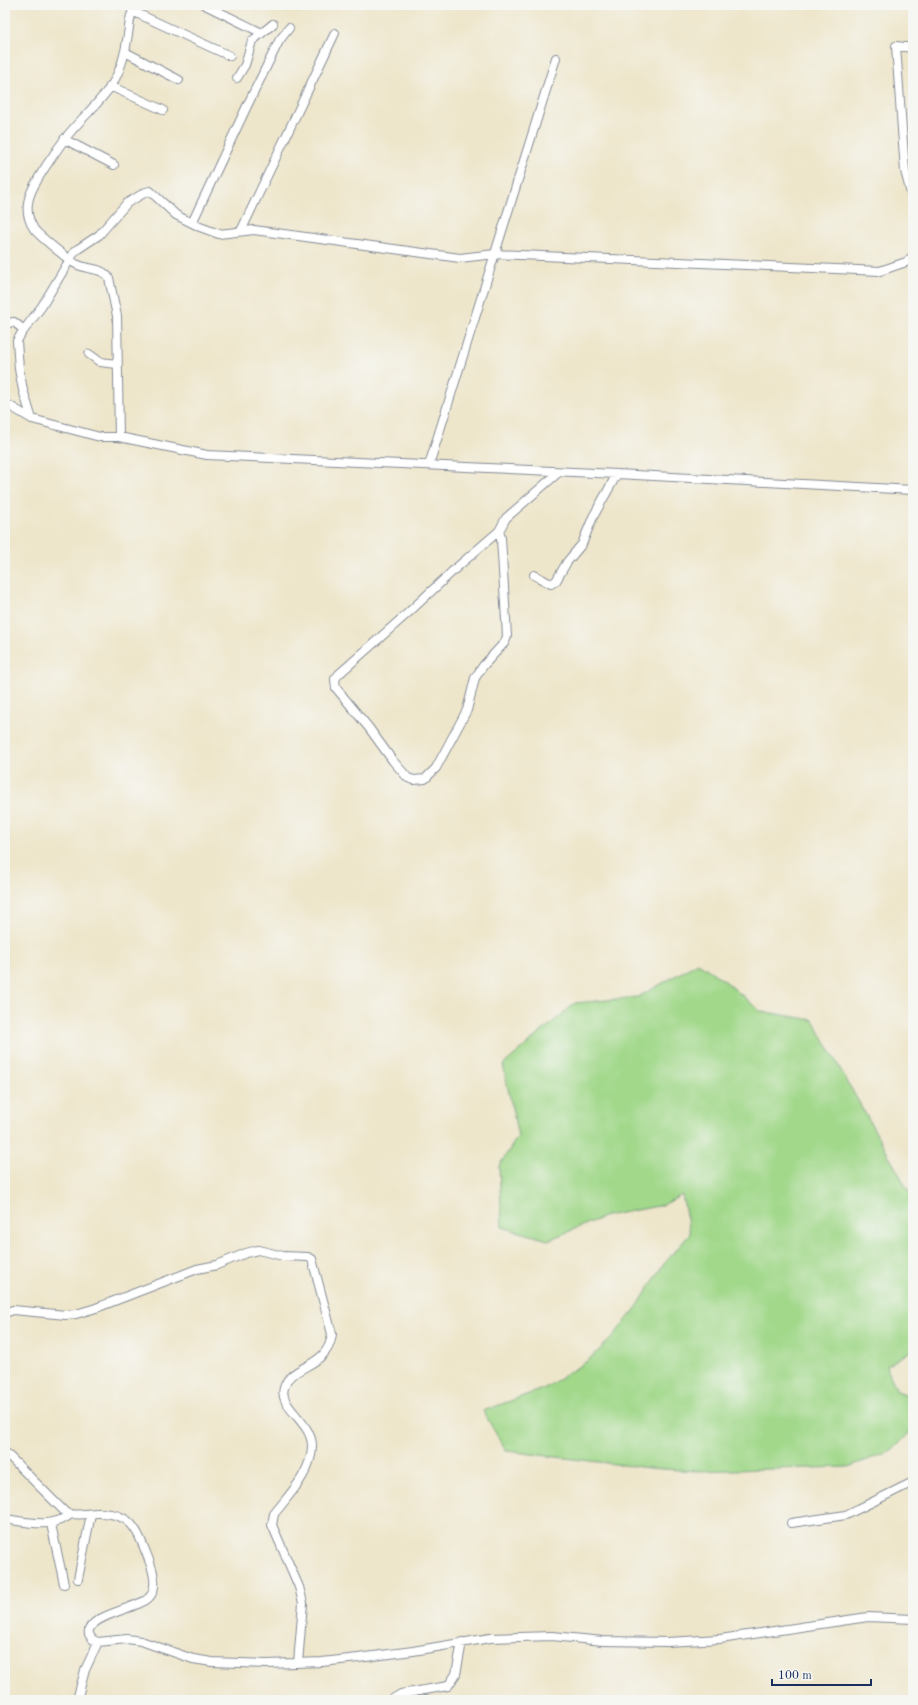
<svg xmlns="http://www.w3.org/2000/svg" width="918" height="1705" font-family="'Old Standard TT',serif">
<rect width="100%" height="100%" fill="#f6f6f2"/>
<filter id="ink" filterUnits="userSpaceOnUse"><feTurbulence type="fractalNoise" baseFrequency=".025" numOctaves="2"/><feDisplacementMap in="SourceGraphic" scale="8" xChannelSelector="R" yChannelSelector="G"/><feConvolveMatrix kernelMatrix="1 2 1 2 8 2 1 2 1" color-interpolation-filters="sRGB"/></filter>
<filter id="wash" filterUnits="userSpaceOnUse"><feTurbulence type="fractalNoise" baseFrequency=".012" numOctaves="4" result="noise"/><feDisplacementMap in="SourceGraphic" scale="16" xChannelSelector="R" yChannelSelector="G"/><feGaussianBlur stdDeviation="0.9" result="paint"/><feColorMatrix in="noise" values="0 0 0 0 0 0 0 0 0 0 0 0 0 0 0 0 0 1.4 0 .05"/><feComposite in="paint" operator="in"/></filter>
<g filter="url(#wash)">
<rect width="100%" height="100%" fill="#eee6cb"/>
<path fill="#a1d88a" stroke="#5e8474" d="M698 963 725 981 760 1011 813 1020 913 1199V1350L886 1366 897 1391 913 1397V1429L892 1451 848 1467 695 1471 649 1468 506 1451 483 1411 545 1388 587 1361 610 1340 637 1307 663 1265 690 1234 682 1195 663 1205 606 1216 548 1240 502 1227 499 1166 518 1136 503 1065 575 1003 638 997Z"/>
</g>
<g filter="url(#ink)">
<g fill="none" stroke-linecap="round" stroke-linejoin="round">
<g stroke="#848a94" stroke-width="10">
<path id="minor" d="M205 5 262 33
M132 11 230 56
M913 48 896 46 905 171 913 201
M125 52 179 80
M237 78 245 65 252 41 273 24
M110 86 163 110
M64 139 114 165
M192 223 247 106 279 41 289 28
M241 231 335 33
M5 325 8 323 14 322 24 330
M89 354 100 362 117 364
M5 403 32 419 100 437H119L207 455 617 474 913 490
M32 419 23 390 19 369 17 341 21 334 42 306 75 251 99 235 127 203 146 192 150 191 176 215 200 227 219 234 254 230 460 258 495 254 880 271 906 262 913 256
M119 437 117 316 109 278C102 267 87 270 76 264 70 261 38 235 34 229 19 206 33 186 46 166 55 153 63 140 73 129 86 114 102 100 113 83 121 69 126 50 128 34 130 23 129 15 136 5
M429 465 556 58
M499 531 501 538 506 620 507 636 505 642 483 666 475 678 467 710 436 768 425 779 414 780 408 778 393 761 369 728 336 688 335 679 339 674 409 612 456 568 499 531 506 518 559 472
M534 575 551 584 556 581 567 562 582 544 593 517 617 474
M5 1313 13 1310 66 1315 76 1314 96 1308 197 1269 217 1265 246 1253 258 1250 283 1256 308 1257 312 1259 332 1334C328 1369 291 1363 284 1388 278 1407 312 1422 312 1446 312 1472 289 1495 274 1514L272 1525 299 1587 303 1603 298 1663
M5 1452 66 1513C77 1516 86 1514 96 1513 130 1512 136 1527 147 1555 151 1565 157 1580 153 1591 151 1597 146 1601 140 1603 129 1609 85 1618 89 1634 91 1639 94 1641 98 1642L127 1639 141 1641 193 1659 212 1662 267 1664 322 1662 358 1658 413 1651 490 1638 552 1636 603 1641 667 1642 720 1639 868 1617 913 1619
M5 1519C27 1522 52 1529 71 1514
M791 1523 846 1515 913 1482
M51 1524 64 1584
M78 1579 91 1514
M77 1700 85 1670 98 1642
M391 1700 401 1694 448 1686 456 1674 462 1642"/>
</g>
<use href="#minor" stroke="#fff" stroke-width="8"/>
</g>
</g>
<rect width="918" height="1705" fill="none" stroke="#f6f6f2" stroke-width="20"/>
<path d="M772 1679v6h99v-6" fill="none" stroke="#1b2f5e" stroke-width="2"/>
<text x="778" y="1679" font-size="12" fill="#1b2f5e" stroke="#f6f6f2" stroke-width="3" paint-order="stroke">100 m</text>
</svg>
